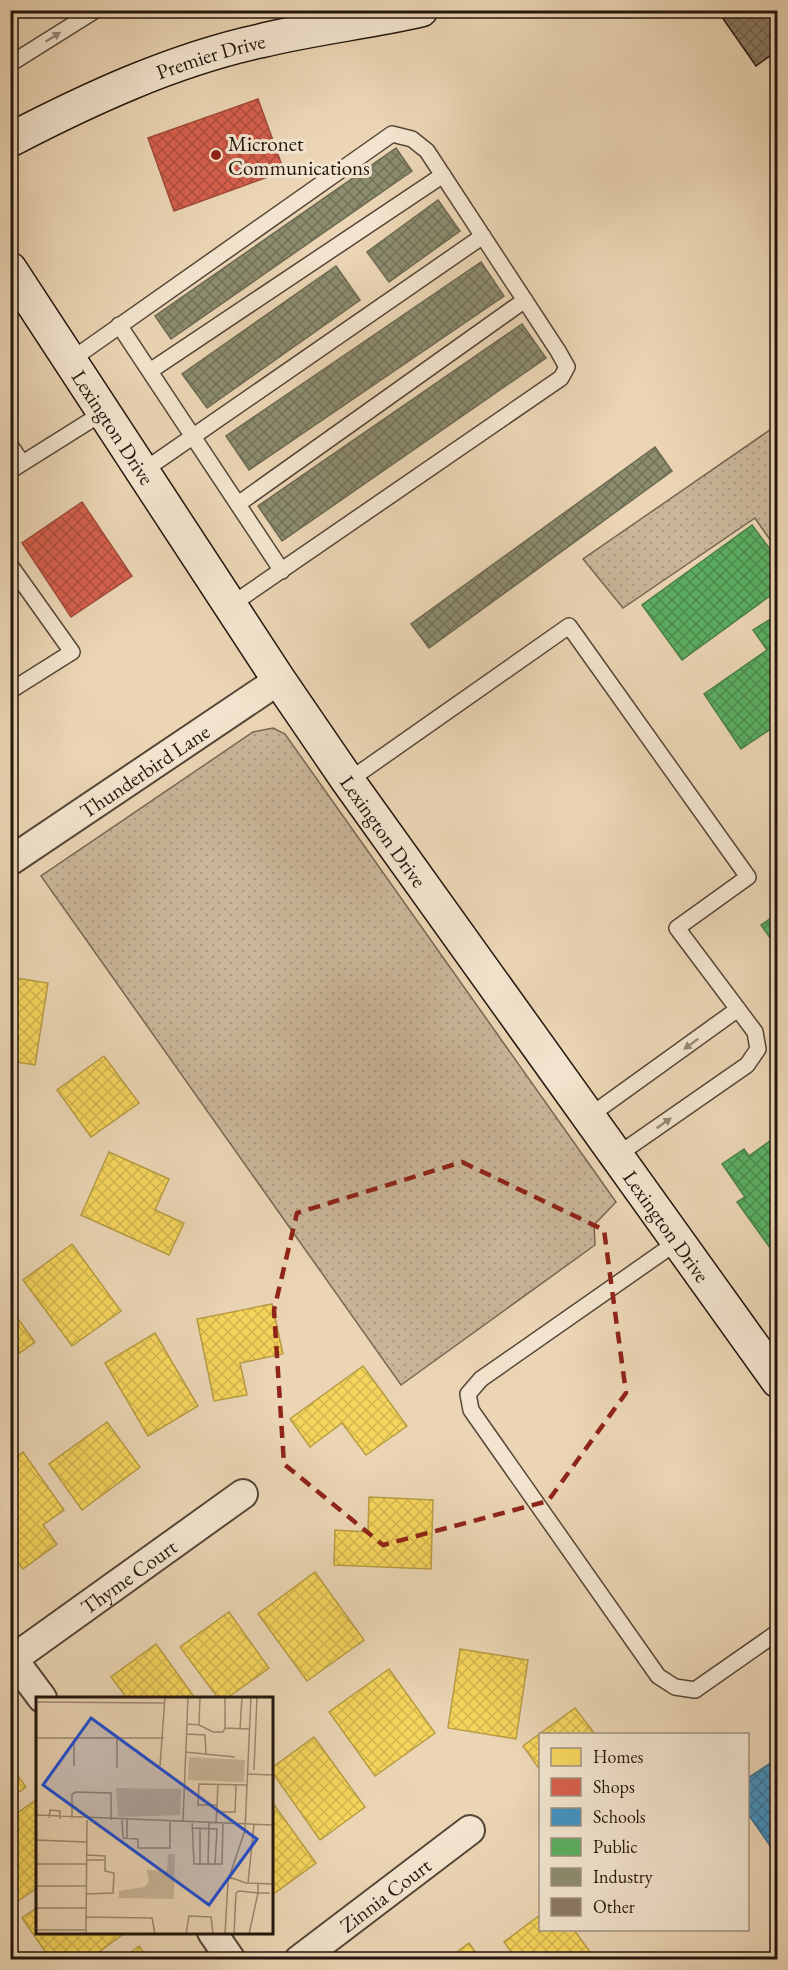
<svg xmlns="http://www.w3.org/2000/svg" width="788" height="1970" font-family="'EB Garamond',serif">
<defs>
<pattern id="grass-dots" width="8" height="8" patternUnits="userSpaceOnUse" patternTransform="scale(1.5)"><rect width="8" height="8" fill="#c9b598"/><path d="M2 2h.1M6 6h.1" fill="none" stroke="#ac9b82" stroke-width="1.8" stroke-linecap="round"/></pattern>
<pattern id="homes-cross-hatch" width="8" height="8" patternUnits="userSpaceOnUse" patternTransform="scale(1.5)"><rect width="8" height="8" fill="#f6d55c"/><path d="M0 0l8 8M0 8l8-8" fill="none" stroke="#d3b64f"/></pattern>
<pattern id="shops-cross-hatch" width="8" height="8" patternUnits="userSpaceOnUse" patternTransform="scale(1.5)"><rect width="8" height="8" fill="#d6604d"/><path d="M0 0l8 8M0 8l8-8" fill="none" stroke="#ad4e3e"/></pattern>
<pattern id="schools-cross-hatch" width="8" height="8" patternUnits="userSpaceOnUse" patternTransform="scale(1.5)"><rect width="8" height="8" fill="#4393c3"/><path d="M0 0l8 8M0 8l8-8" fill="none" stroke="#38779d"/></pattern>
<pattern id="public-cross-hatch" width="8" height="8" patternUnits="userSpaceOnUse" patternTransform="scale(1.5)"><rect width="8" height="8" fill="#5aae61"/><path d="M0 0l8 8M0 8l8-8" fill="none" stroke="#4a8d4e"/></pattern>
<pattern id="industry-cross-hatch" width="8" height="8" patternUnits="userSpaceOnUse" patternTransform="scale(1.5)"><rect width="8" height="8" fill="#8c8c6e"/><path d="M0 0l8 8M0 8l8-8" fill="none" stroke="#727159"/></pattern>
<pattern id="building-cross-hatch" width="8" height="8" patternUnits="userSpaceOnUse" patternTransform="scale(1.5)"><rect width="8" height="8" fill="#8b7964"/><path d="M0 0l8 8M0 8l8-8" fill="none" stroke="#716251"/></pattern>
</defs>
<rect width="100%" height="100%" fill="#ebd5b4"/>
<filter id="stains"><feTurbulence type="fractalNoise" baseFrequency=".00333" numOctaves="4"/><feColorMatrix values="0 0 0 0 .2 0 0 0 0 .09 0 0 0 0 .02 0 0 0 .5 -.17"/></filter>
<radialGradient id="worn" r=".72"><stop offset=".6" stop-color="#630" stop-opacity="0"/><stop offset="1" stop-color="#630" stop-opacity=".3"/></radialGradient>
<path fill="url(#grass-dots)" stroke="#766652" stroke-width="1.5" d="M777 425V550L755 518 623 608 583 559Z
M273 728 285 734 616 1202 594 1225 595 1245 401 1385 41 876 253 732Z"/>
<path fill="url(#homes-cross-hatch)" stroke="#b79c44" stroke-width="1.5" d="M10 977 48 983 35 1065 10 1061Z
M104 1056 139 1103 91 1137 57 1090Z
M109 1152 169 1179 155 1210 184 1223 169 1255 81 1215Z
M72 1244 121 1311 72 1346 23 1280Z
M272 1304 283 1354 240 1363 247 1395 214 1401 197 1319Z
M10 1308 35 1342 10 1360Z
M155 1333 198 1406 148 1436 105 1363Z
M363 1366 407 1426 366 1455 342 1423 310 1447 290 1419Z
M107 1422 140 1467 82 1510 49 1464Z
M23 1452 64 1510 43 1525 57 1544 23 1569 10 1552V1461Z
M369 1497 433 1500 431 1569 334 1565 335 1530 368 1532Z
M315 1572 364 1640 307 1681 258 1614Z
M229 1612 269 1668 227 1698H218L180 1647Z
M156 1644 195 1698H127L111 1677Z
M460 1649 528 1660 516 1739 448 1728Z
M389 1669 435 1733 375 1776 329 1712Z
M575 1708 595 1734H540V1770L523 1746Z
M314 1737 365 1807 320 1840 272 1772V1768Z
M10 1765 26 1787 10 1798Z
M36 1800 38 1803V1887L18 1901 10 1891V1818Z
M272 1802 316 1863 272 1895Z
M38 1907V1932H126L88 1960H51L22 1918Z
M540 1915V1930H574L596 1960H517L504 1942Z
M469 1943 481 1960H446Z
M139 1946 149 1960H121Z"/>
<path fill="url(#shops-cross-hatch)" stroke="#a14a3a" stroke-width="1.5" d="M258 99 284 171 174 211 148 138Z
M82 502 132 576 71 617 22 543Z"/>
<path fill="url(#schools-cross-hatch)" stroke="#3a6e8c" stroke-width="1.5" d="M778 1758V1857L748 1814V1778Z"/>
<path fill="url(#public-cross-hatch)" stroke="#4a8048" stroke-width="1.5" d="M752 525 778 560V590L682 660 642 605Z
M774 617 778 621V724L741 749 704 694 767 650 753 630Z
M778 913V949L761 925Z
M778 1135V1259L737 1202 745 1197 722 1164 744 1149 749 1156Z"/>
<path fill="url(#industry-cross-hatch)" stroke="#6d6951" stroke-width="1.5" d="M396 148 412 171 171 339 155 316Z
M438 200 460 231 389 282 367 252Z
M481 262 504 296 249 470 226 436Z
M336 266 360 300 207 408 182 374Z
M522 324 546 358 282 541 258 506Z
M655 447 672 471 429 648 411 624Z"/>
<path fill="url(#building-cross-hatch)" stroke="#24160d" stroke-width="1.5" d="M717 10H778V50L756 66Z"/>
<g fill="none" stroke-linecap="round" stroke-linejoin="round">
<g stroke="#564637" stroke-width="18">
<path id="lane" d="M10 64 96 10
M119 325 282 571
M71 360 392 134 412 139 427 151 558 351 567 367 561 378 231 605
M150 371 443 175
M10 445 22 463
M10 471 104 412
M143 471 483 236
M238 504 525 300
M10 565 72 652 10 691
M348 781 569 626 748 877 677 928 755 1032 758 1049 747 1065 616 1156
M588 1117 738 1009
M677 1242 481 1379 468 1394 471 1410 658 1676 675 1687 695 1690 778 1632"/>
</g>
<g stroke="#564637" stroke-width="32">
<g id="street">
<path id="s1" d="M10 861 279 680"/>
<path d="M10 1655 42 1698"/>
<path id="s2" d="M13 1659 243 1494"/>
<path d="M212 1932 231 1960"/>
<path id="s3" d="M299 1960 470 1830"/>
</g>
</g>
<g stroke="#24160d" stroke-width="36">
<g id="secondary">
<path id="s4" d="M10 140C89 99 173 60 260 41 313 28 368 22 421 10"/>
<path id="s5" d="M10 269 279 680 348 781 778 1381"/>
</g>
</g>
<use href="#lane" stroke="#f2e4ce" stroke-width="15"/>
<use href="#street" stroke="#f2e4ce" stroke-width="28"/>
<use href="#secondary" stroke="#f2e4ce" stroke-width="33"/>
</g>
<defs><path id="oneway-solid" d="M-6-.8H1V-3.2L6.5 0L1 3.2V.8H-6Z" transform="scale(1.5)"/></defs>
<g fill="#958777">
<use href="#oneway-solid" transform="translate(53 37) rotate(-32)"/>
<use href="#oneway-solid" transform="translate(691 1044) rotate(144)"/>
<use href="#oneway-solid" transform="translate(664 1123) rotate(-35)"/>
</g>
<path fill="none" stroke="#8f2418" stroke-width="4.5" stroke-dasharray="12 8" stroke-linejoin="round" d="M462 1162 604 1230 626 1393 548 1501 383 1545 284 1464 274 1310 297 1213Z"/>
<circle fill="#8f2418" stroke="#f2e4ce" stroke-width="2" cx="216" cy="155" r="6"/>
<g text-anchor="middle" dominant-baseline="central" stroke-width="6" stroke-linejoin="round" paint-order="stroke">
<g font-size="21" fill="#24160d" stroke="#f2e4ce">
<text stroke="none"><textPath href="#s4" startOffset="218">Premier Drive</textPath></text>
<text stroke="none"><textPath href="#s5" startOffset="189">Lexington Drive</textPath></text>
<text stroke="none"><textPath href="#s1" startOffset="162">Thunderbird Lane</textPath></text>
<text stroke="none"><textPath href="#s5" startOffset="675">Lexington Drive</textPath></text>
<text stroke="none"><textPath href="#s5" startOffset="1161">Lexington Drive</textPath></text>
<text stroke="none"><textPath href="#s2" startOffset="142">Thyme Court</textPath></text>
<text stroke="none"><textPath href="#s3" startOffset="108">Zinnia Court</textPath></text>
</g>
<g font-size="21" fill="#24160d" stroke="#f2e4ce" text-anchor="start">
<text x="228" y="143">Micronet<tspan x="228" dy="24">Communications</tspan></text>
</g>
</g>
<g transform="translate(36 1697)">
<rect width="237" height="237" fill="#ebd5b4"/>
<path d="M153 60 209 63 208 85 152 83ZM80 91 145 92 144 118 82 120ZM132 157H139L138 202 83 201V194L109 190 113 185 111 173 131 174Z" fill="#c9b598"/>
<path fill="none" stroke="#9b8971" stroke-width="1.5" d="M189 0V31L213 32M0 5 129 6M151 27 163 28 164 0M163 28 177 35H187L189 31M204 32 206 0M150 37 169 38 170 56M0 41H128M38 41V69M149 55 199 60M124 69 129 0M81 71V41M218 73 221 0M211 77 237 78M181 108 182 87M181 115H199L200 88M0 118 237 128M13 121 14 113 24 114V122M36 122V97L40 95 75 96V123M86 123 87 141 102 142V151H134V123M147 124 152 0M156 124 158 167H186L187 126M180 125 181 108H162L163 87 211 88M156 131 182 132M91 142V123M0 143 50 145M50 163H69M0 167H50M164 168V131M172 168 173 125M179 168 181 132M193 180 210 186 237 187M212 186 218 127M222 187V196H234M0 189H50M50 197 77 196 78 176 69 174V159L50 158M0 211H50M50 220 116 221 119 237M0 233H50M50 237 51 123M150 237 153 219 175 220 177 237M189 237 192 184 209 133 215 0M198 237 200 196 203 194 222 196 213 237"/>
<path fill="#1d4ed8" fill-opacity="0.15" stroke="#1d4ed8" stroke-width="3" d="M55 21 221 142 173 208 7 88Z"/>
<rect width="237" height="237" fill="none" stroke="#24160d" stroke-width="3"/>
</g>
<rect width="788" height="1970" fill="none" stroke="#ebd5b4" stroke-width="36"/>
<rect x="12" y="12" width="764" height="1946" fill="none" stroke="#24160d" stroke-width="3"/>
<rect x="18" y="18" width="752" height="1934" fill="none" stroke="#24160d" stroke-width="1.5"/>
<rect x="539" y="1733" width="210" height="198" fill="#f2e4ce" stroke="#a09281" stroke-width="1.5"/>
<rect x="551" y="1748" width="30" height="18" fill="#f6d55c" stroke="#a09281" stroke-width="1.5"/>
<text x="593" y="1763" font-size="18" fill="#24160d">Homes</text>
<rect x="551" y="1778" width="30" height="18" fill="#d6604d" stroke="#a09281" stroke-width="1.5"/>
<text x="593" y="1793" font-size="18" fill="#24160d">Shops</text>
<rect x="551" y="1808" width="30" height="18" fill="#4393c3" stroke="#a09281" stroke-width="1.5"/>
<text x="593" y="1823" font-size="18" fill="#24160d">Schools</text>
<rect x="551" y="1838" width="30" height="18" fill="#5aae61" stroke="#a09281" stroke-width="1.5"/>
<text x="593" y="1853" font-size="18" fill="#24160d">Public</text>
<rect x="551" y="1868" width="30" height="18" fill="#8c8c6e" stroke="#a09281" stroke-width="1.5"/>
<text x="593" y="1883" font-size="18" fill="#24160d">Industry</text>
<rect x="551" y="1898" width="30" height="18" fill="#8b7964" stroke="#a09281" stroke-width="1.5"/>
<text x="593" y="1913" font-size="18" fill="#24160d">Other</text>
<rect width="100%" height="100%" filter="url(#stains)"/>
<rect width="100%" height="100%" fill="url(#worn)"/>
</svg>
